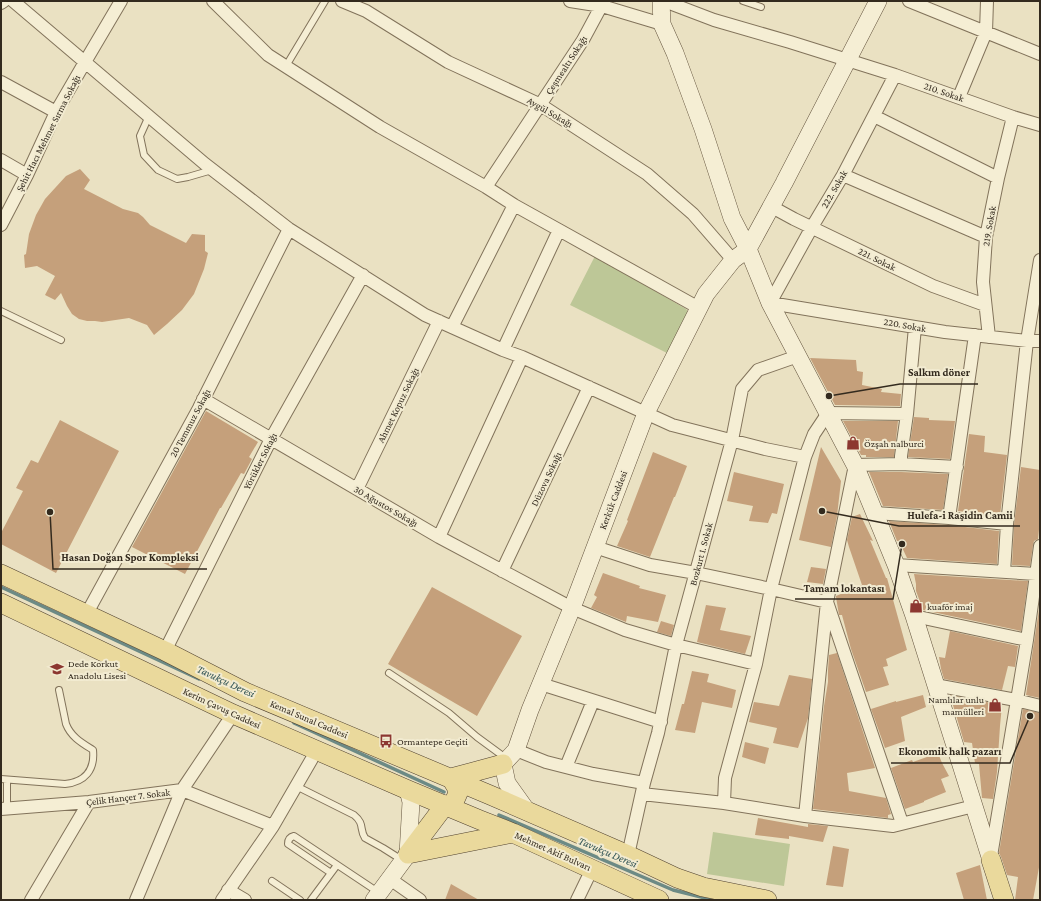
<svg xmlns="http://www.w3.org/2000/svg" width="1041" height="901" font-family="'Crimson Pro',serif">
<rect width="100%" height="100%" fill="#eae1c2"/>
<path fill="#bdc797" d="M595 256 686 309 689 313 669 354 570 305Z
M713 832 790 844 784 886 707 874Z"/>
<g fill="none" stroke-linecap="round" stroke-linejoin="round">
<path stroke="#6c8a85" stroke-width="3.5" d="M1 587 199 679
M294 723 444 792
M499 815 673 890 713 900"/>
</g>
<path fill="#c5a07b" d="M80 169 90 180 84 189 123 209 138 213 143 217 150 225 186 243 192 234 205 235V251L208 253 204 269 194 294 182 310 167 324 154 335 147 325 129 318 102 322 95 321H87L79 319 72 314 67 306 61 293 55 300 45 295 55 276 37 266 25 268 24 255 26 254 29 234 36 215 45 199 66 176Z
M810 358 856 360 857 371 863 372 862 385 882 389 881 392 901 394 900 406 835 405Z
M206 411 258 442 249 457 252 459 244 474 241 473 221 508H220L185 574 132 547Z
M914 417 929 418V420L955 421 950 459 908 457Z
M60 420 119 451 56 573 1 544V533L23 491 16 488 31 460 38 463Z
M843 421H898L894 457H866V455H861Z
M969 434 985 436 984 452 1007 455 1000 516 958 511Z
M821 447 841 481 837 516 831 547 799 540Z
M653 452 687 466 675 497H674L650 557 617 546 628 521 627 520Z
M1021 467 1040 470V520L1038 539 1034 541 1033 545 1030 566 1012 565 1014 525Z
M734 472 784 484 777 514 772 513 768 523 749 521 753 506 727 501Z
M869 472H901L948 474 943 510 883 506Z
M860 514 873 541 870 540 886 578H887L907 650 886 659 888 666 883 667 889 685 866 692 851 649 842 615H839L836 597V596L862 585 849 547 847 540 852 517Z
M889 521 948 525 999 531 997 564 907 558 899 541H897Z
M811 567 826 569 823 584 807 582Z
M603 573 640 586 639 588 666 595 658 622 627 616 626 622 591 608 597 597 594 595Z
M914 574 1028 581 1021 631 923 610 916 591V584Z
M432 587 522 636 477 716 388 664Z
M1040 603V698L1026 695Z
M706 605 726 608 720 630 751 636 745 654 697 642Z
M661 621 674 625 671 636 657 632Z
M950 631 1018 646 1015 667 1008 666 1002 690 944 679 941 669 939 657 945 658Z
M837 653 875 768 847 773 849 791 886 798 891 814 888 815V818L813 809 824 706 828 682V670L829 655Z
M692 671 709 674 707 682 736 690 732 708 702 702 695 733 675 730 682 704H684Z
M789 675 812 679 808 718 798 748 773 743 777 728 749 722 754 702 779 706Z
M923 695 926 707 901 717 905 741 885 748 871 709 896 701V702Z
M950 695 1002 705 1000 726 997 772 993 799 982 798 979 764 975 763 972 743 964 742Z
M1023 709 1040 713V862L1033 900H1015L1018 877 1007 875 1001 857 999 853Z
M745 742 769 748 765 764 742 757Z
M938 753 942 763 949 776 941 779 946 792 924 801V802L905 809 891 768 912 760 913 762Z
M758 818 808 827V824L828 826 823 842 789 836V839L755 835Z
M833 846 849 849 843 887 826 885Z
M980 865 987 900H964L956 873Z
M451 884 479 900H445Z"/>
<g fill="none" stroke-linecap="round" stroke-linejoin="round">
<g stroke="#82735b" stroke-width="8">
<path id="lane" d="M743 1 761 7
M286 66 325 1
M149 116 140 136 144 155 158 170 177 179 188 177 212 170
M1 311 61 340
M389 673 449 713 477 737 507 759
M1 779 65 784C85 782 95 770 93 750 82 743 71 737 66 724L59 690
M7 780V809
M296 786 354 815C365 824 359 829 365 838L383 848 402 860
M331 873 288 844C288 840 290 837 294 836L378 892
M272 881 300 900
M311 900 337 865"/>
</g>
<g stroke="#82735b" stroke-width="14">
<path id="street" d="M13 1 205 164 289 229 425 315 503 350 522 357 672 425 765 449 805 457
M213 1 268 55 380 127 486 187 514 205 559 230 699 308
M342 1 366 11 448 62 541 105 647 174 693 214 733 260
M570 1 602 6 662 24
M664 1 714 20 790 42 895 75 1013 117 1040 125
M909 1 1040 54
M1 3 4 1
M895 75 843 175 812 227 770 303 945 332 1027 341H1040
M1 82 56 112
M959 97 986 32 987 1
M874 116 998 178
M1 160 27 175
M843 175 986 237
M486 187 583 40 604 1
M772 207 794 219 933 286 985 305
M1 225 27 175 56 112 85 62 121 1
M452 327 514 205
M989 337 983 282 986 237 998 178 1013 117
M503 350 559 230
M203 399 439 537 572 608 625 630 676 645 756 664
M907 414 828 413 814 434 805 457 771 589 756 664 725 778 724 803 805 816 893 826 974 806
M901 464V456L907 414 915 327
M357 489 439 321
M875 513 949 518 1007 524
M949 518 975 335
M439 537 522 357
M595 547 650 565 696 573 771 589 827 602 902 823
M896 565 1036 574
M502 571 589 387
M1004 572 1007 524 1027 341 1040 260
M86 615 199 408 289 229
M914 616 1027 640
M165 651 271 439 363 275
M541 684 661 722
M935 685 1016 700 1040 706
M516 750 546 762 593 774 644 783
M566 767 593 701
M642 794 724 803
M1 809 89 802 182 790 273 826
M805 816 827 602 855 465 901 464 957 467
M628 855 644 783 658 733 676 645 732 440 742 389 758 370 798 356
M991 856 1027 640 1040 546
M390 879 420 900
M228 890 245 900
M31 900 89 802
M136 900 182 790 233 714
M222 900 273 826 317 750
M577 900 592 869"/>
</g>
<g stroke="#64543e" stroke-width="18">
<path id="secondary" d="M661 1 662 24 675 53 703 129 732 218 748 249 770 303 855 465 896 565 914 616 991 860
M527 811 507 783 503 764 516 750 530 710 572 608 646 413 706 294 733 260 748 249 784 183 878 1
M374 900 408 854 411 802 408 790"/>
</g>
<g stroke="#50412f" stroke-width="20">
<path id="primary" d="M1 574 165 651 245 692 490 795 628 855 677 878 703 887 767 900
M1 603 233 714 408 790 480 820 513 833 659 900
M408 854 445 805 452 804 454 802 458 793 457 788 451 778 503 764
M408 854 513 833
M991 860 1004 900"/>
</g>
<use href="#lane" stroke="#f5eed4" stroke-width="6"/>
<use href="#street" stroke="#f5eed4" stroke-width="12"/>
<use href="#secondary" stroke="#f5eed4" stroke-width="17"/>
<use href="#primary" stroke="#ead99c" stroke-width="19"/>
</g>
<defs>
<g id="shop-bare" transform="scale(1.08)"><path d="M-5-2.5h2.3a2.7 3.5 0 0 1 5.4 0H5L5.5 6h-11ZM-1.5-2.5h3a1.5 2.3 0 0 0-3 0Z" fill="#8c3730" stroke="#f2ebd1" stroke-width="2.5" paint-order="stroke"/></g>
<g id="school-bare" transform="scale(1.08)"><path d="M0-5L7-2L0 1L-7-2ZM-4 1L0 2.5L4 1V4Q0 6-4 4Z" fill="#8c3730" stroke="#f2ebd1" stroke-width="2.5" paint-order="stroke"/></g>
<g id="bus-bare" transform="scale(1.08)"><path d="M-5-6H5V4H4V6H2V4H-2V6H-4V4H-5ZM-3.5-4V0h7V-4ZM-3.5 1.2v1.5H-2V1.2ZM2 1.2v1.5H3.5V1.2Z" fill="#8c3730" stroke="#f2ebd1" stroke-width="2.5" paint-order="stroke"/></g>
</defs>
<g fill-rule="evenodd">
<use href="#shop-bare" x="853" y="443"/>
<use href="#shop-bare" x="916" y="606"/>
<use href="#school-bare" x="57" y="669"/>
<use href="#shop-bare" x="995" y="705"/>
<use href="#bus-bare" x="386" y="741"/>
</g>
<g text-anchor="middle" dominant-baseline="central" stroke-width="4" stroke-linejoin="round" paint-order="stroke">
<g font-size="10" fill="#332a1e" stroke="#f2ebd1">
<text transform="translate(566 65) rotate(-57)">Çeşmealtı Sokağı</text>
<text transform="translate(944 92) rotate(19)">210. Sokak</text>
<text transform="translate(550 112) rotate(30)">Aygül Sokağı</text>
<text transform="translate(48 133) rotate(-63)">Şehit Hacı Mehmet Sırma Sokağı</text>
<text transform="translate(834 189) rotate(-60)">222. Sokak</text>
<text transform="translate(989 226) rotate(-80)">219. Sokak</text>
<text transform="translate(877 259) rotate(26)">221. Sokak</text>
<text transform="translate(905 325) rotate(10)">220. Sokak</text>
<text transform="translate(398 405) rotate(-64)">Ahmet Kopuz Sokağı</text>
<text transform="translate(190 423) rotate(-62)">20 Temmuz Sokağı</text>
<text transform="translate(260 461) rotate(-63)">Yörükler Sokağı</text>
<text transform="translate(546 479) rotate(-65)">Düzova Sokağı</text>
<text transform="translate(613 500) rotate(-69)">Kerkük Caddesi</text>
<text transform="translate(386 506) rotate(30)">30 Ağustos Sokağı</text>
<text transform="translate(701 554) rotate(-75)">Bozkurt 1. Sokak</text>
<text transform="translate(222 708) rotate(25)">Kerim Çavuş Caddesi</text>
<text transform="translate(309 719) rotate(23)">Kemal Sunal Caddesi</text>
<text transform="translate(128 797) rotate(-7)">Çelik Hançer 7. Sokak</text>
<text transform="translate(553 851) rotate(24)">Mehmet Akif Bulvarı</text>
</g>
<g font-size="10" fill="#332a1e" stroke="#f2ebd1" text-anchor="start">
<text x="864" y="443">Özşah nalburci</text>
<text x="927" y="606">kuaför imaj</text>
<text x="68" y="663">Dede Korkut<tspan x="68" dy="12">Anadolu Lisesi</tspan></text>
<text x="984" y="699" text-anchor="end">Namlılar unlu<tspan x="984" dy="12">mamülleri</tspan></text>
<text x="397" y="741">Ormantepe Geçiti</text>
</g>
<g font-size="11" font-style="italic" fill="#2e5152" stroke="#f2ebd1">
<text transform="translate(226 681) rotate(25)">Tavukçu Deresi</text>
<text transform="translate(608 852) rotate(23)">Tavukçu Deresi</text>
</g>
</g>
<path fill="none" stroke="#332a1e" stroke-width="1.5" d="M829 396L900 384H978M822 511L899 526H1020M50 512L53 569H207M902 544L893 599H795M1030 716L1010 763H891"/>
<g fill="#332a1e" stroke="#f2ebd1" stroke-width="1.5">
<circle cx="829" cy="396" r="4"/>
<circle cx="822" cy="511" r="4"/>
<circle cx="50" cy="512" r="4"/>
<circle cx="902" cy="544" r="4"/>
<circle cx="1030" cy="716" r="4"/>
</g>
<g font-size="11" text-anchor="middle" font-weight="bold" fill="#332a1e" stroke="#f2ebd1" stroke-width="4" stroke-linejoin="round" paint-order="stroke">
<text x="939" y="376">Salkım döner</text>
<text x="960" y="519">Hulefa-i Raşidin Camii</text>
<text x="130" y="561">Hasan Doğan Spor Kompleksi</text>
<text x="844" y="592">Tamam lokantası</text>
<text x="950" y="755">Ekonomik halk pazarı</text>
</g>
<rect width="1041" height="901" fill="none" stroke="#332a1e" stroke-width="4"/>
</svg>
